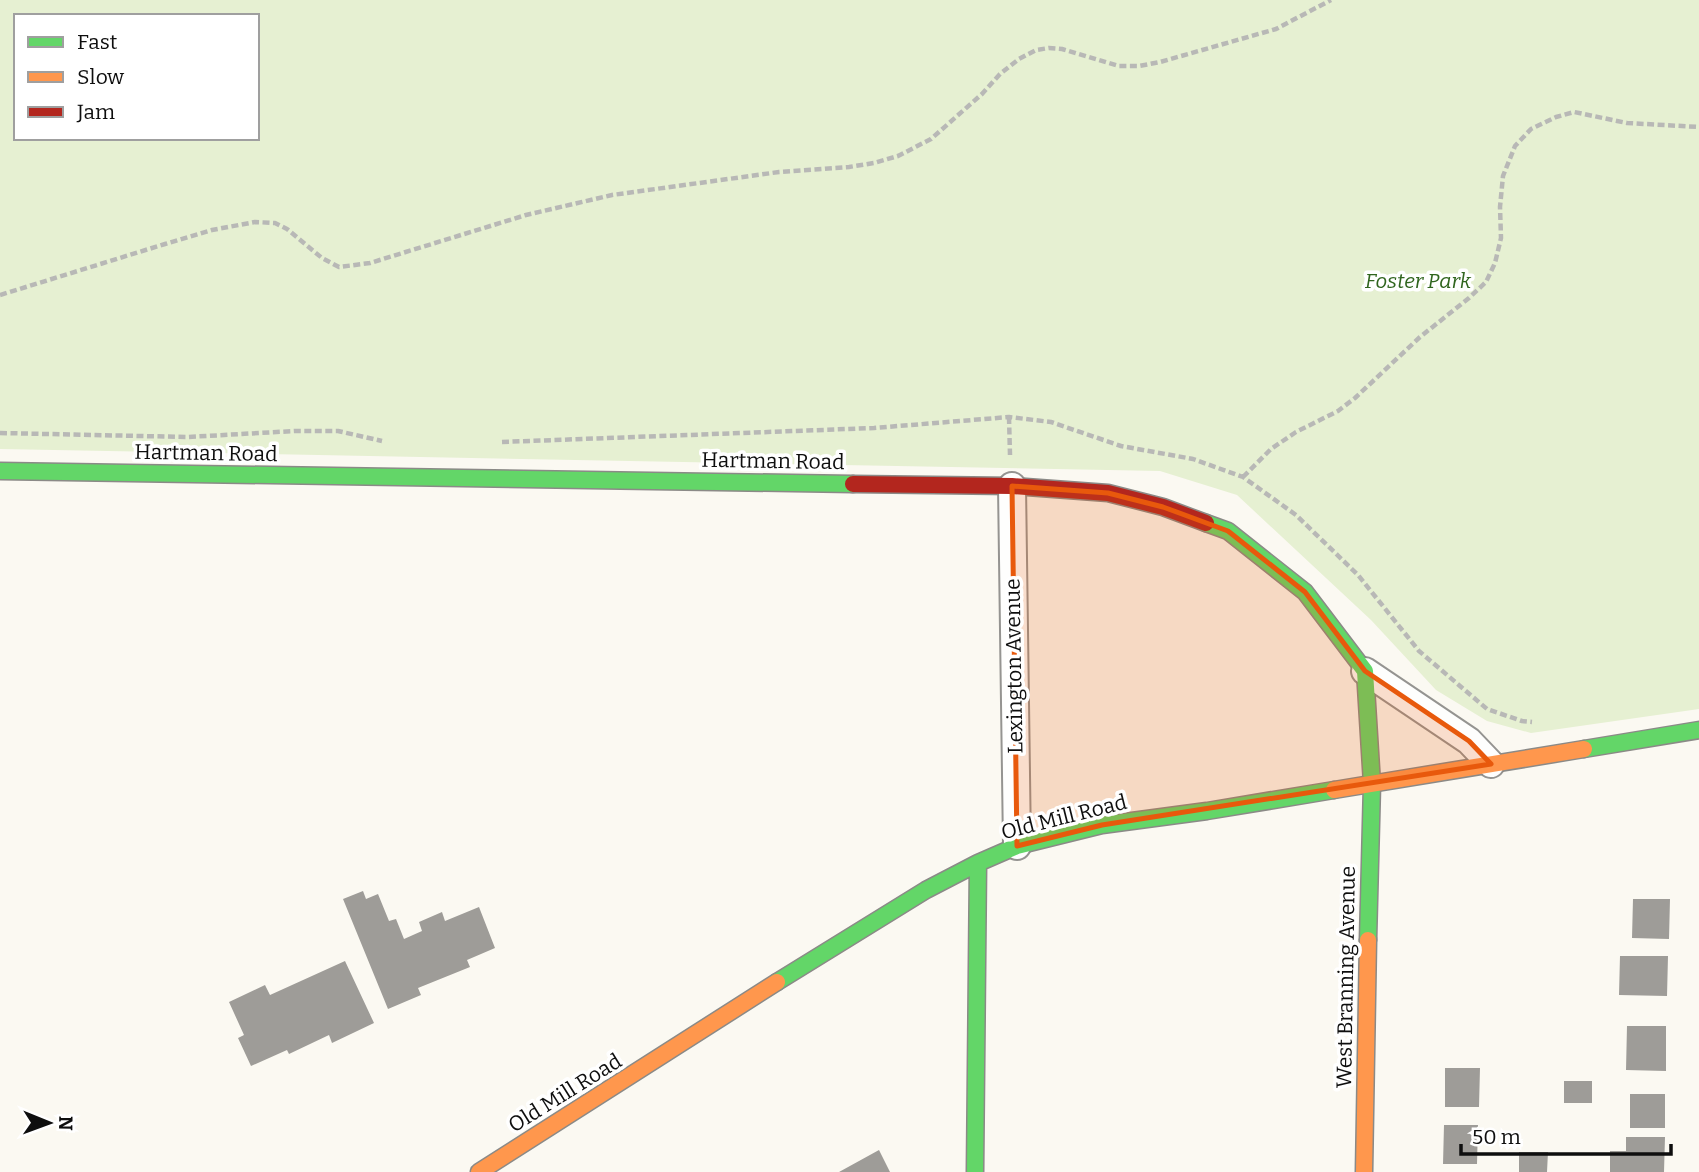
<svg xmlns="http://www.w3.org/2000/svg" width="1699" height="1172" font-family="Bitter,serif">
<rect width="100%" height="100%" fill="#fbf9f2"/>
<path fill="#e6f0d2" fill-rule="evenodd" d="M0 0H1699V709L1531 733 1487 721 1436 690 1371 620 1237 495 1160 471 0 449ZM16 16H257V138H16Z"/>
<path fill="#9e9c98" d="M363 891 366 899 378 894 389 921 396 919 404 939 422 931 419 922 442 912 445 921 479 907 495 948 467 960 470 967 418 988 421 995 388 1009 343 899Z
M1633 899H1670L1669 939 1632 938Z
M1620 956H1668L1667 996 1619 995Z
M345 961 374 1023 332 1043 329 1035 289 1054 287 1050 251 1066 238 1038 244 1035 229 1002 265 985 270 995Z
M1627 1026H1666V1071L1626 1070Z
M1445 1068H1480L1479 1107H1445Z
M1564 1081H1592V1103H1564Z
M1630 1094H1665V1128H1630Z
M1444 1125H1478L1477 1164H1443Z
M1626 1137H1665L1664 1172H1610V1151H1626Z
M879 1150 890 1172H839Z
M1519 1152H1548L1547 1172H1519Z"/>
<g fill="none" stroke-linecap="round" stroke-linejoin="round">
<g stroke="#959491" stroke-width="30">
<path id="street" d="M1012 486 1017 846
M1365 671 1469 741 1491 764"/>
</g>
<g stroke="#8b8a87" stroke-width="19">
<path id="fast" d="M0 471 853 484
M1206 523 1228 531 1305 592 1365 671 1372 784 1368 940
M1584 749 1699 730
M777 982 926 890 978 863 1017 846 1102 825 1207 811 1334 790
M975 1172 978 863"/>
</g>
<g stroke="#8b8a87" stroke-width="19">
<path id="slow" d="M1334 790 1584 749
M479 1172 777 982
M1364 1172 1368 940"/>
</g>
<g stroke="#8b8a87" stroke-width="19">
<path id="jam" d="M853 484 1012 486 1108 493 1163 507 1206 523"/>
</g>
<path stroke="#b8b8b6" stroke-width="4.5" stroke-dasharray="7 3.5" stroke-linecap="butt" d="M0 295 165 244 212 230 255 222 275 223 287 229 322 258 339 267 370 263 526 215 612 195 779 172 849 167 874 163 898 156 931 139 982 94 1000 74 1019 59 1036 50 1049 48 1062 49 1119 66H1139L1160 62 1276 29 1331 0
M1009 417 1010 455
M0 433 188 437 295 431H338L382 441
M502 442 874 428 1009 417 1051 422 1121 446 1193 459 1243 477 1296 515 1358 575 1419 651 1487 709 1522 721 1532 722
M1243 477 1271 449 1296 432 1338 411 1355 398 1420 337 1469 298 1486 282 1495 263 1501 238 1500 207 1503 176 1515 146 1531 129 1556 117 1574 112 1627 123 1699 127"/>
<use href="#street" stroke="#fefefd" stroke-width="26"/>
<use href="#fast" stroke="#63d668" stroke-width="16"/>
<use href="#slow" stroke="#ff974d" stroke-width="16"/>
<use href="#jam" stroke="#b3261e" stroke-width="16"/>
</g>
<path fill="#e8590c" fill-opacity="0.2" stroke="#e8590c" stroke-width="5" stroke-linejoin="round" d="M1012 486 1108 493 1163 507 1228 531 1305 592 1365 671 1469 741 1491 764 1102 825 1017 846Z"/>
<g text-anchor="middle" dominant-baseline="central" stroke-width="7" stroke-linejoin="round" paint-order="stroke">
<g font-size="21" font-style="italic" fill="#30651e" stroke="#fff">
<text x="1418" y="281">Foster Park</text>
</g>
<g font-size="21" fill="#0e0e0e" stroke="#fff">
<text transform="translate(206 453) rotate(1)">Hartman Road</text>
<text transform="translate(773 461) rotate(1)">Hartman Road</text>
<text transform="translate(1014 666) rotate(-91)">Lexington Avenue</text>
<text transform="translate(1064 817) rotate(-14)">Old Mill Road</text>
<text transform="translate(1346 977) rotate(-89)">West Branning Avenue</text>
<text transform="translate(565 1093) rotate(-32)">Old Mill Road</text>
</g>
</g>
<rect x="14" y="14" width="245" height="126" fill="#ffffff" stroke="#9f9f9f" stroke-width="2"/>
<rect x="28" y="37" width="35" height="10" fill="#63d668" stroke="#9f9f9f" stroke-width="2"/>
<text x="77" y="49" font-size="21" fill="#0e0e0e">Fast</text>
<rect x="28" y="72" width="35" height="10" fill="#ff974d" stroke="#9f9f9f" stroke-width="2"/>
<text x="77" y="84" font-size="21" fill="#0e0e0e">Slow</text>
<rect x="28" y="107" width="35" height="10" fill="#b3261e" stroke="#9f9f9f" stroke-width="2"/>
<text x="77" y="119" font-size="21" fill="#0e0e0e">Jam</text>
<g transform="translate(49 1123) rotate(91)" stroke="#ffffff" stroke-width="5" paint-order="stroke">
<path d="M0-5L12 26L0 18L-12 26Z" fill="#0e0e0e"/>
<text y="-10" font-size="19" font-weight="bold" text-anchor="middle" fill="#0e0e0e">N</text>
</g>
<path d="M1461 1144v10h210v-10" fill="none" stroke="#0e0e0e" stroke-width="3.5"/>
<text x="1472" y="1144" font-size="21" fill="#0e0e0e" stroke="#ffffff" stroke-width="5" paint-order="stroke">50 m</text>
</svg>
